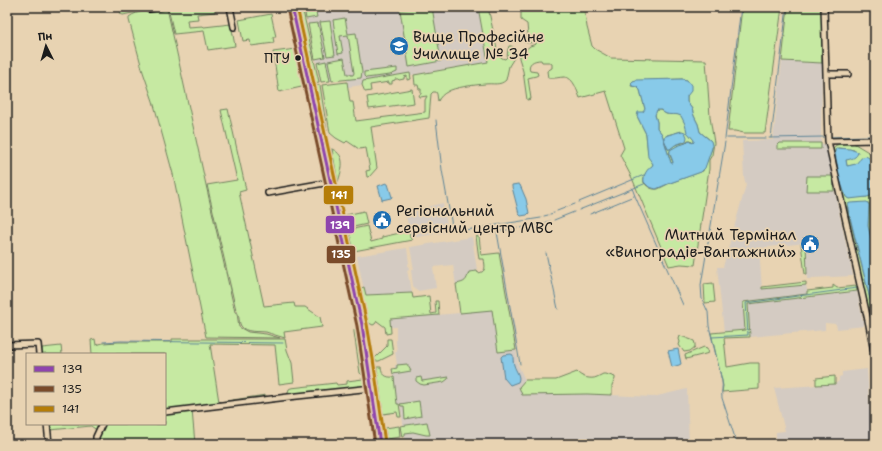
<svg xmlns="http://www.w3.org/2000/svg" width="882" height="451" font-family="'Shantell Sans',sans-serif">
<rect width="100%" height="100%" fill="#e8d3b2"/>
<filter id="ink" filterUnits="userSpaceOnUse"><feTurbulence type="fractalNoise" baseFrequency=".025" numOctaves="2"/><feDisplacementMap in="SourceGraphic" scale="8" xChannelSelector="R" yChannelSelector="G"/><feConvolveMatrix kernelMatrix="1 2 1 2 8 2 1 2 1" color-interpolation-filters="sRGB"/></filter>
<g filter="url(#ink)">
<path fill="#d4cbc2" d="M304 7H478L488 62 411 75 410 73 363 81 362 85 348 87 347 79 321 82Z
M782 61 822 63 821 144H826L835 193 853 276 812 278 811 279H807L806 243 759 248 762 289 806 285 808 294 743 302 746 330 724 332 717 267H723L746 185 744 177 742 141 773 140Z
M443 203 448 231V232L411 238 405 212Z
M472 237 483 310H492L498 351 516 350 518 365 525 380 519 387 522 395 587 394 653 397 687 389 689 444H405L406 443 400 404H397L392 369H395V365H397L395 351H397L396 343V327H390L389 319 460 313 453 265 433 267 436 288 418 291 413 286 411 270H414L410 247Z
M407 248 409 263 408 264 409 269 407 270 409 280H410L412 293 365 295 357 256Z
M857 291 864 326 837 329 836 324 825 323V330L750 337 748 304Z
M867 369 870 412H874L875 417V444H776V432L785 431 774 388 835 384 839 381V377L842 376V372Z"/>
<path fill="#c6e9a2" stroke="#71825f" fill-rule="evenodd" d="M119 7H136L137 12 123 15 121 14Z
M173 7H214L215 12 197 14 198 19 187 20 188 27 203 26 204 27 231 24 235 46 208 50 204 31 174 34 168 8Z
M296 7H302L319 82 313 83Z
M304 7H315L317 17 306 19Z
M419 7H432L441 61 409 67 400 10Z
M478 7H488L498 54 502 58 505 59 507 57 508 49 509 46H511L513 47 516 51 514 58 509 66 506 80C500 86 493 83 485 84 475 85 454 87 447 92 443 94 440 97 438 101L437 94 436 92H433L431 94 429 118 371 127 377 168 369 177H367L366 171 370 170 366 148 359 149 347 141 345 143 336 138 330 133 322 85 347 82 350 102H353L356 121 425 112V100L427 96 420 97 419 95 421 94V89H419L418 85H415L414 75 488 62Z
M520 7H584L587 27 592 46 595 49 611 58 706 60 710 117 714 143 712 155 709 160V169L695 265 681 264 669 266 632 178 620 155 624 148 606 91 580 98C577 91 574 78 565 77 559 77 554 79 548 78L547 71 552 68V64L549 62H542L541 60C534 60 527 63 530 71L537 72 538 75 536 76 528 78 531 99 527 100 523 71 519 58V55L530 46 536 44V42L528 43 524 42V38L528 35 527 24 521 20V13ZM682 79 687 80V102L692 109 694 116 698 124 700 132 709 139 712 145V148L703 171 670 183 658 189C652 190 648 187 644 183 642 177 647 169 653 166V164L648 154 646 134 637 116 645 111V109L640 90 637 87 631 86 633 81Z
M742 7H782L765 133H744L735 131H728Z
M788 7H822V63L782 61Z
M167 8 206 185 235 312 237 313 239 327 248 332 266 334 280 338 206 337 173 174 153 101 143 72 129 20V17C137 10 156 10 167 8Z
M271 14 276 37H273L274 43 251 46 250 40 243 41 239 20Z
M345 18 348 34 356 33 362 72 361 78 332 81 328 61 344 58 347 74H351V75H353L354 73 348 35 340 36 343 53 338 54 333 20Z
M330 21 335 55 327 56 320 22Z
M318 23 325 57 315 59 308 24Z
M296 49 298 59 300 61 306 86 279 92 273 52Z
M326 61 330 81 321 82 317 63Z
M397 68V72L390 75 366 78 364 76V72Z
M410 73 411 79 407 80V76L404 77V79L399 80 398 79H395V80L392 81V84H389V82L370 85 371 91 365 92 362 85 363 81Z
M320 85 327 131 322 125 313 89 314 86Z
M412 89 414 103 369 109 367 97Z
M228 109 246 190 239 192 264 306 294 303 295 307H305L320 317 322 327 284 332 285 338C278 336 272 334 266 332 259 331 245 333 241 326 238 320 240 315 236 310L207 185 237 180 221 110Z
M657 110H660L666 114H676L682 116 686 126 687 131 694 140V142L693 143 690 140H688C685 147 675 145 669 152L673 163H671L662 134 657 128V122L655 114ZM682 131 686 142 675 145 670 149H668L664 139 667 135Z
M779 143H821V149H777V145Z
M852 143 855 144 875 156V164L869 158 854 165 847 166 846 160 854 150 838 148 835 151 842 185 847 198 867 197 872 191 875 176V204L872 207 873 223 875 226V254L868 226 869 205V203L847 206 851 223 872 307 870 308 867 306 866 302 832 149C838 142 843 144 852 143Z
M326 146 331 148 338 185 336 187 334 186Z
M332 149C347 156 342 169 338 182Z
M807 176H832L834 191H806Z
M364 211 367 224 349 228 346 215Z
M344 215 352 251 348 252 340 216Z
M367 226 371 242 382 239V237L409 231 410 238H412V240L354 251 349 230Z
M476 236H479L481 255 499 253 516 350 498 352 492 310 460 313 456 284C466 282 466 281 469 272L477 271 478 273C487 272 485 266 484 259H479Z
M806 243 807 274H805L801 244Z
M806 282V285L762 289V287Z
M713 283 715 302 705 303 704 284Z
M833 285 837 288 856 286 857 291 748 304 750 337 724 338 727 367 750 363H759V389L722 392 723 386 722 381 711 333 745 330 743 302 807 294V291L833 288Z
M364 287 366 295 412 293 413 298 429 296 431 314 436 313 435 301H438L439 315 390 319 391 333 386 334 385 327 377 321 375 324 373 325 369 323 361 288Z
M356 328 359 329 360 331C362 345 366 360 366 374L364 375H362L360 373 354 332V330Z
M680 336C681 336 692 340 694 341L695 344V347L690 351 684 352 679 345 680 342 679 339Z
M95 339 96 345 103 343 118 342H172V339H285L287 350 292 363 294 382 279 384 275 345 210 344 219 402 266 395V397L165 411V354H92L91 340Z
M387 339H391L393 354 379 361H376L375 358 387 346Z
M61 346 62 354H42V348Z
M704 347 707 348 709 353 686 359 685 355Z
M407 364 411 371 393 374 392 369 397 368V365Z
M377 367H381C382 374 385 378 394 377L397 404H399L401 417H398L397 412 383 414Z
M577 372C581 377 591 380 597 377 599 376 601 375 603 374H606L615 377V379L612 385V395L587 394 522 395 519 387 525 380H556Z
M835 376V384L816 385V378Z
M421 377 422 381 449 377 448 379 444 382 424 385 420 384 416 381V378Z
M363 379C367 379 370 383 367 387L287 396 289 389 291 388 336 383 337 385 347 384V381Z
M419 401 421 416 405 419 404 406H401L400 404Z
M192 410 195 444H97L98 435 103 424H165V414Z
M427 422 430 435H426L413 432 405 433V436L402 437 400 426Z
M50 424H100L97 429H95L91 426 50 430Z
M399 426 400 437 387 439 385 428Z"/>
<path fill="#88cae9" stroke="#5d8497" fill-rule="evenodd" d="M682 79 687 80 691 85V91L687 96V102L692 109 694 116 698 124 700 132 711 141 712 145V148L705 168 701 172 670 183 656 189 649 187 644 182C643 175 647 169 652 166L653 164 648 157 646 134 637 116 638 112H643L645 109 640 90 637 87 632 86 631 83 633 81 636 80ZM657 110H661C668 118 674 112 681 116L685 124 687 132 694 140V142L693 143 689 140 686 143 677 146 670 150C669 155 673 159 673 163H671L662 134 657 128V122L655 115Z
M682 131 685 132 687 137 686 141 675 145 670 149H668L664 139V137L668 135Z
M836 148 850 149 858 152C857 158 851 159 846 160L847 166 856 164C864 154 866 154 874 163 876 173 875 186 871 196L867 197 849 199 846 197 840 180 835 153V151Z
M386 183 388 184 392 197 391 198 382 200 378 186Z
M518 184 520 185 526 199 529 213 527 215 521 216 519 214 512 187V185Z
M867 202 869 205 868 226 875 254V314L872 307 848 209V204L850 203Z
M678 349 681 364 679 365 672 367 668 351Z
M511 354 513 355C513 358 513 362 514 365 516 372 521 376 518 382L510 385 504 378 501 357 503 355Z"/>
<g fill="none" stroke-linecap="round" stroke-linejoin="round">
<path stroke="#5d8497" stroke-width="1" d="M436 120 442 170 452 226 453 229 458 231 480 228
M872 136H875
M830 137 870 136
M727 138H766
M769 138 824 137
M771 138 787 7
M725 139 741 7
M725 142 701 285 702 299 708 312 709 326 722 381C723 387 721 392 722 398L737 444
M632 188 635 196 683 305
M579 202 644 175
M579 210 644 184
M557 211 575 204
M550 214 554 213
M590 214 634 196
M544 216 548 215
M554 220 574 212
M484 227 541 218
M521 228 542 224 550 221
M496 232 517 228
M497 232 520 364
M479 235 494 232
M546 253 558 309
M712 337 748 335 746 303 857 288
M103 342 121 341 283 343"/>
<g stroke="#1c1c1c" stroke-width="8">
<path id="minor" d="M230 7 234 27
M824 7 828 141 869 325 874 352 875 365
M149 9 161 7
M826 74H848
M828 141 875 140
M268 193 330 182
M7 345 38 344 39 354
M165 412 288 397 372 388
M47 424 49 444
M96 444V437L102 424"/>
</g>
<g stroke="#1c1c1c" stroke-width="9">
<path id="major" d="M292 7 362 325 368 360 380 444"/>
</g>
<use href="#minor" stroke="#e8d3b2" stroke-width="5"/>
<use href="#major" stroke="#fdde96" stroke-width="6"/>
<g stroke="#e8d3b2" stroke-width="6">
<path id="bus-1" d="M292 7 362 325 380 444"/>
</g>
<g stroke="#e8d3b2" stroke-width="6">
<path id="bus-2" d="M287 8 357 326 375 444"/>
</g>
<g stroke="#e8d3b2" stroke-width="6">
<path id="bus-3" d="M297 7 367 324 373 359 385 443"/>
</g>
<use href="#bus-1" stroke="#8e44ad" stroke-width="3"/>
<use href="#bus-2" stroke="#7a4b2a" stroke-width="3"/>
<use href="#bus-3" stroke="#b57d08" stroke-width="3"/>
</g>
</g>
<defs>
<g id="university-disc" transform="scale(1)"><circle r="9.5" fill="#1f6fb2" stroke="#e8d3b2"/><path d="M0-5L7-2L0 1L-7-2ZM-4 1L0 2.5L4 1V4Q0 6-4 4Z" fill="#fff"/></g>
<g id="civic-disc" transform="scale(1)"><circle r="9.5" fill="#1f6fb2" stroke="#e8d3b2"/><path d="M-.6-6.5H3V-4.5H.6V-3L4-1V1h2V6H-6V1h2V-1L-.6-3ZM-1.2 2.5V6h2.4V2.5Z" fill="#fff"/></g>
</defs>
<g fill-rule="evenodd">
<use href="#university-disc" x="399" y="46"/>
<use href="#civic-disc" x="382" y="220"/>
<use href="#civic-disc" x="810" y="244"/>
</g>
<circle fill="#1c1c1c" stroke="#e8d3b2" stroke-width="1.5" cx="298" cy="58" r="3.5"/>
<g text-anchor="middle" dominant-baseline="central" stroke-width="3.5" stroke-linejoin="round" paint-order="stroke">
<g font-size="14" fill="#1c1c1c" stroke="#e8d3b2" text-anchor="end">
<text x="290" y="58">ПТУ</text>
</g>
<g font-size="15" fill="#1c1c1c" stroke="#e8d3b2" text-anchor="start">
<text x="413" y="37">Вище Професійне<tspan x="413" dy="17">Училище № 34</tspan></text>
<text x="396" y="211">Регіональний<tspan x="396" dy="17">сервісний центр МВС</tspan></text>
<text x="796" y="235" text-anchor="end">Митний Термінал<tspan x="796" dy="17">«Виноградів-Вантажний»</tspan></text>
</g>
</g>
<g stroke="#e8d3b2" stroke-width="1.5">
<rect x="323" y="185" width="31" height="20" rx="4" fill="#b57d08"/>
<rect x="325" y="215" width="30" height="19" rx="4" fill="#8e44ad"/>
<rect x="326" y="245" width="30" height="19" rx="4" fill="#7a4b2a"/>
</g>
<g font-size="11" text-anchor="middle" font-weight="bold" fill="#fff">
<text x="339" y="199">141</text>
<text x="340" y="229">139</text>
<text x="341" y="258">135</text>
</g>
<rect width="882" height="451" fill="none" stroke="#e8d3b2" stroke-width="24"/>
<rect x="12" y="12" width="858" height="427" fill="none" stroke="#1c1c1c" stroke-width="1.5" filter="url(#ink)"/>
<rect x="26" y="353" width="140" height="72" fill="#e8d3b2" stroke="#968a76"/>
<rect x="34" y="366" width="20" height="6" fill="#8e44ad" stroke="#968a76"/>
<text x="62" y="373" font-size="12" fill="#1c1c1c">139</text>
<rect x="34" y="386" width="20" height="6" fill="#7a4b2a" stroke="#968a76"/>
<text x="62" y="393" font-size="12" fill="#1c1c1c">135</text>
<rect x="34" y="406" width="20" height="6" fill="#b57d08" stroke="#968a76"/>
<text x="62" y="413" font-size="12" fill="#1c1c1c">141</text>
<g transform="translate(46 46) rotate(355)" stroke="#e8d3b2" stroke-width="3" paint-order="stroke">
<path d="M0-3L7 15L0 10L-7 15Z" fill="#1c1c1c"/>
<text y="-6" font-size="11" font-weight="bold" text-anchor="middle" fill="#1c1c1c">Пн</text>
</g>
</svg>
